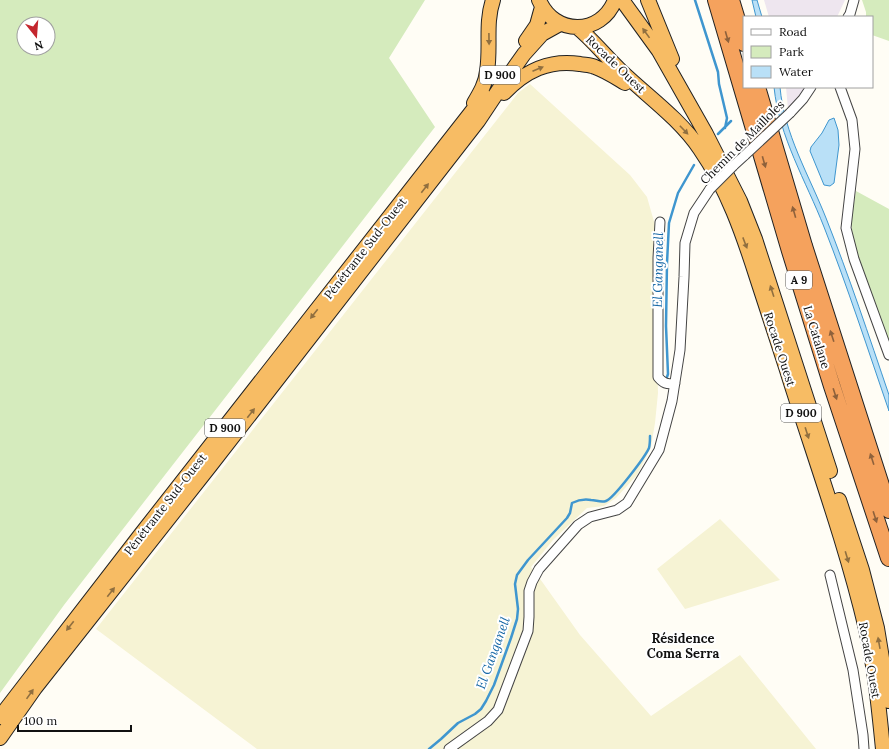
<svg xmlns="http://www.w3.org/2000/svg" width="889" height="749" font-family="Lora,serif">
<rect width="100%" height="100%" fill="#fffdf5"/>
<path fill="#eee6ef" d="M764 0H845L837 17H769Z
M786 87H806L799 97 788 109Z"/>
<path fill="#f6f3d4" d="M530 84 630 175 647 197 655 225 654 259 658 393 655 423 651 447 637 475 616 498 604 506 587 508 553 540 531 567 534 571 525 631 496 709 486 719 444 749H257L96 629 518 93Z
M720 519 780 580 685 609 657 569Z
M538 576 580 635 651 716 740 655 816 749H454L490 724 513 682 532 591Z"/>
<path fill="#d5ebbd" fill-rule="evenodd" d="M0 0H425L389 58 435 127 64 605 0 693ZM24 24H48V48H24Z
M862 0H889V41L872 35V17H866V12Z
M856 191 889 209V342L854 244 851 222Z"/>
<path fill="#b9e0f7" stroke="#3f96cf" d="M752 0H757L762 17H756Z
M774 87H780C784 134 809 175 826 218 849 276 869 336 889 395V411C868 350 848 288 824 227 806 181 779 137 774 87Z
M834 118 838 130 839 145 834 183 830 186 824 185 810 151 811 147 822 133 829 120Z"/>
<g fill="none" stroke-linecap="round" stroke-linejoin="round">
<path stroke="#3f96cf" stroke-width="2.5" d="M695 0 718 72 719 84 727 118 725 128
M718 134 731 121
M666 380 668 374 666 326 667 263 669 223 678 193 694 165
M429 749 441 739 458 723 475 714 481 709 486 701 494 685 511 638 517 619 518 609 515 584 517 575 528 560 567 518 570 513 572 503C578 500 585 499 591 500 596 500 601 503 606 501 614 498 645 457 649 448 650 444 650 439 650 436"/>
<g stroke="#444" stroke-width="11">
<path id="minor" d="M848 17 850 14 854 0
M840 87 852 120 855 149 846 228 854 259 889 355
M790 113 803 99 811 87
M733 166 745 155
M660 222 658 258V377C663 383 667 385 675 383
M830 575 853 670 863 735 864 749
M449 749 488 721 498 710 528 631 529 617V591L532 582 539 569 578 525 590 517 617 510 627 503 659 450 672 401 680 350 684 277 685 243 694 213 710 189"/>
</g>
<g stroke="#222" stroke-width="16">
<path id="trunk" d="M539 0C554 36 601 36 615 0
M622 0 659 51 706 134 740 201 755 239 830 471
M648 0 672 59
M577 27C593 40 605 56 620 70 647 96 679 118 700 149 727 188 743 234 757 278 767 308 776 337 786 367 813 454 845 540 866 629 875 668 879 709 883 749
M526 41 537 25 542 7
M504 93C525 71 549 59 580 64 585 65 591 65 595 67 606 71 615 77 625 83
M474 103C480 93 486 83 487 71 491 48 485 23 493 0
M839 500 862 570 877 628 889 701
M0 717 142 533 484 96
M0 738 35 688 210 466 478 121 500 88 524 54 542 34 560 24"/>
</g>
<g stroke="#222" stroke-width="18">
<path id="motorway" d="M716 0 790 251 832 386 889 558
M731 0 744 43
M757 87 804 246 889 510"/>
</g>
<use href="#minor" stroke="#fff" stroke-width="9"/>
<use href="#trunk" stroke="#f7bc64" stroke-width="14"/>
<use href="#motorway" stroke="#f5a25d" stroke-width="16"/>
<g stroke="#444" stroke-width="11" stroke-linecap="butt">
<path id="minor-bridge" d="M745 155 790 113
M710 189 733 166"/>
</g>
<use href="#minor-bridge" stroke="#fff" stroke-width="9"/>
</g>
<defs><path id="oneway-solid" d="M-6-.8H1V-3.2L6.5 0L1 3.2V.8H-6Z"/></defs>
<g fill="#906f3f">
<use href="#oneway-solid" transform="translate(646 33) rotate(-126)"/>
<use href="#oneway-solid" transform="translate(489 39) rotate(89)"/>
<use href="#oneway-solid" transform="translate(538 69) rotate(-23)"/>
<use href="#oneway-solid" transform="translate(684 130) rotate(46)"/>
<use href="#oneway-solid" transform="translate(425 188) rotate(-52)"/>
<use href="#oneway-solid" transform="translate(745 243) rotate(69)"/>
<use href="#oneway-solid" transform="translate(772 291) rotate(-108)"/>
<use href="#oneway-solid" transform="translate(314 314) rotate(128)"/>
<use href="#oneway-solid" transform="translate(251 413) rotate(-52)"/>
<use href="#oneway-solid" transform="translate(807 433) rotate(72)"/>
<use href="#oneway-solid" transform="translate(847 557) rotate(73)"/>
<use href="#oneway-solid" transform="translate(111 592) rotate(-52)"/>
<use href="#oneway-solid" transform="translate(70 626) rotate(128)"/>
<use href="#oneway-solid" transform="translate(879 643) rotate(-100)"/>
<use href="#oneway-solid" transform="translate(30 694) rotate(-55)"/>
</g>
<g fill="#8e613b">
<use href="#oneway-solid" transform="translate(727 37) rotate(74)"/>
<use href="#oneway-solid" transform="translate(764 162) rotate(74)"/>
<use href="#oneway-solid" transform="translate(794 212) rotate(-106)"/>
<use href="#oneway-solid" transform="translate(832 336) rotate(-108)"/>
<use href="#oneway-solid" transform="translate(835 394) rotate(72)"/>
<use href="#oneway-solid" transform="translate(872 459) rotate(-108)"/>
<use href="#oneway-solid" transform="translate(875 517) rotate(72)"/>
</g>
<g text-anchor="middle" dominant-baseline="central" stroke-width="4" stroke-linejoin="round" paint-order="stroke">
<g fill="#fff" stroke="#585858" stroke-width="1">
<rect x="480" y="66" width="40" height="18" rx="3"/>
<rect x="786" y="271" width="26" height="18" rx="3"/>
<rect x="781" y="404" width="40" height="18" rx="3"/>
<rect x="205" y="419" width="40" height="18" rx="3"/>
</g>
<g font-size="11" font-weight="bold" fill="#111">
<text x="500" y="75">D 900</text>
<text x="799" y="280">A 9</text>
<text x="801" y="413">D 900</text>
<text x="225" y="428">D 900</text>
</g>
<g font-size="12" fill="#111" stroke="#fff">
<text transform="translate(616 64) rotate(44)">Rocade Ouest</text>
<text transform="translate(742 142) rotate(-45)">Chemin de Mailloles</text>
<text transform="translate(365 248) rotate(-52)">Pénétrante Sud-Ouest</text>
<text transform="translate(817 337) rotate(73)">La Catalane</text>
<text transform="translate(780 349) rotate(72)">Rocade Ouest</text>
<text transform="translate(165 504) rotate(-52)">Pénétrante Sud-Ouest</text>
<text transform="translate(870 660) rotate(80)">Rocade Ouest</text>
</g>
<g font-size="13" font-style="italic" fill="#1768a6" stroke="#fff">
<text transform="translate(658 270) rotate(-89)">El Ganganell</text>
<text transform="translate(493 653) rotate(-70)">El Ganganell</text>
</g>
<g font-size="13" font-weight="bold" fill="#111" stroke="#fff">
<text x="683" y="638">Résidence<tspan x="683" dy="15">Coma Serra</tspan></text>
</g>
</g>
<rect x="743" y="16" width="130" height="72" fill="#ffffff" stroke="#a0a0a0"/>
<rect x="751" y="29" width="20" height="6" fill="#ffffff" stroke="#a0a0a0"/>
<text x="779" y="36" font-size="12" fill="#111111">Road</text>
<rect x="751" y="46" width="20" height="12" fill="#d5ebbd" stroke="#a0a0a0"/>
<text x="779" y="56" font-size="12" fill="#111111">Park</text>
<rect x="751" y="66" width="20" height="12" fill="#b9e0f7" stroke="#a0a0a0"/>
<text x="779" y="76" font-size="12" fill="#111111">Water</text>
<g transform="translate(36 36) rotate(163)"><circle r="19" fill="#ffffff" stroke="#a0a0a0"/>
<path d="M0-3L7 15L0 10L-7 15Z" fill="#c4262e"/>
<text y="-6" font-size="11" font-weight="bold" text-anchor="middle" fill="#111111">N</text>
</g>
<path d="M18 725v6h113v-6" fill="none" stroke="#111111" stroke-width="2"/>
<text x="24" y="725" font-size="12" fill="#111111" stroke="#ffffff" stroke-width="3" paint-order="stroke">100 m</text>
</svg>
